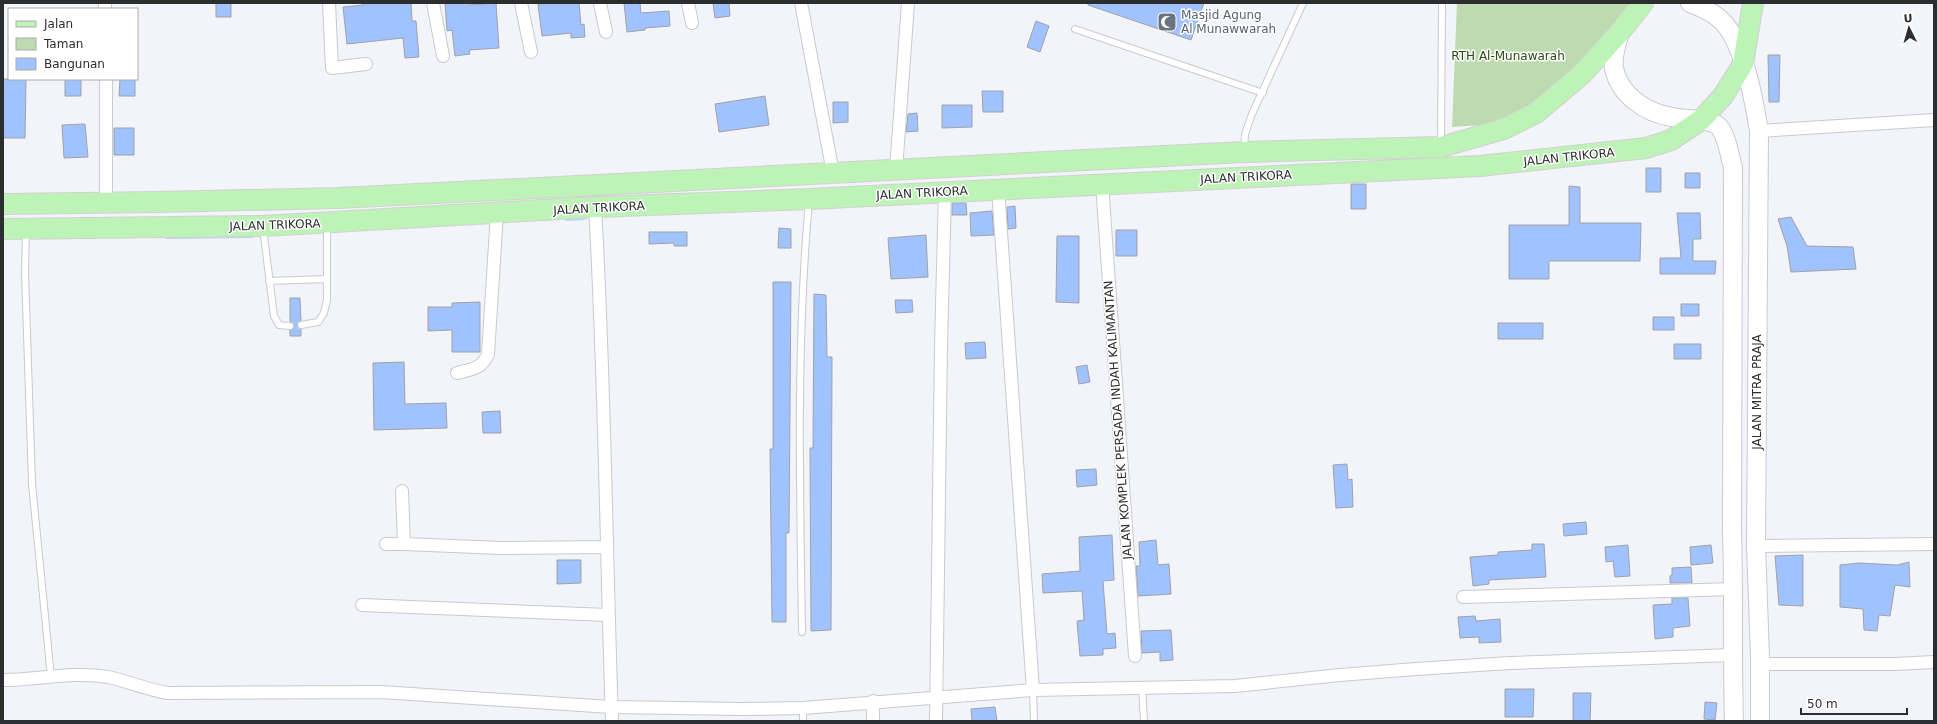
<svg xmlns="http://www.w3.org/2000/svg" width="1937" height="724" font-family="'DejaVu Sans',sans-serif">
<rect width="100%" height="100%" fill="#f2f4f9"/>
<path fill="#bedab1" d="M1457 3H1637L1612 34 1568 72 1550 92 1516 113 1483 125 1452 127Z"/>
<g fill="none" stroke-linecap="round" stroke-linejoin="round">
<path stroke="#b5d8f6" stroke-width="4" d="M567 219 584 218
M167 237 252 236"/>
</g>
<path fill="#a0c2fe" stroke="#9fa2a6" d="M216 3H231V17H216Z
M363 3H411L412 21H416L419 57 405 58 403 38 347 44 343 7 363 5Z
M445 3H469L470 5 496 3 499 48 469 50 470 54 455 56 452 30 447 31Z
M554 3H579L581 25 584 24 585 37 571 38V33L542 36 538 4Z
M624 3H640L641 13 669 11 670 26 645 28V30L627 32Z
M713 3H729L730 16 715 18Z
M1088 3H1204L1191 40 1088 5Z
M1036 21 1049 26 1040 52 1027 47Z
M1768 55H1780L1779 102H1769Z
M3 79H26L25 138H3Z
M65 79H81V96H65Z
M120 79H135V96H119Z
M982 91H1003V112H983Z
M765 96 769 125 719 132 715 104Z
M833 102H848V122L833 123Z
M942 105H972V127L942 128Z
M917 113 918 131 906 132 908 114Z
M85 124 88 157 64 158 62 125Z
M114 128H134V155H114Z
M1646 168H1661V192H1646Z
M1685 173H1700V188H1685Z
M1351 184H1366V209H1351Z
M1569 186 1580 187V223H1641L1640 261H1549V279H1509V225H1569Z
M952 203H966L967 215H952Z
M1015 206 1016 228 1008 229 1007 207Z
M992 211 994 235 971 236 970 213Z
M1677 213H1700L1701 239H1693V261H1716L1715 274H1660V258H1681Z
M1791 217 1807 246 1853 247 1856 269 1791 272 1787 246 1778 219Z
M779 228 791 229V248H778Z
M1116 230H1137V256H1116Z
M649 232H687V246H674V243L649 244Z
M926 235 928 277 891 279 888 238Z
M1057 236H1079V303L1056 302Z
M773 282H791L789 533H786V622H772L770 449H773Z
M814 294 826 295 827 357H832L831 630 811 631 810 448H813Z
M290 298H300L301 320 297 325 301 329V336H290V330L294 326 290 321Z
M895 300H912L913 312 896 313Z
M480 302V352H452V330L428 331V307H452V303Z
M1681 304H1699V316H1681Z
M1653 317H1674V330H1653Z
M1498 323H1543V339H1498Z
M985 342 986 358 966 359 965 343Z
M1674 344H1701V359H1674Z
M404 362 405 404 446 403 447 428 374 430 373 363Z
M1087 365 1090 382 1079 384 1076 367Z
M500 411 501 433H483L482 412Z
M1347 464 1348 480 1352 479 1353 507 1336 508 1333 465Z
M1096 469 1097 485 1077 487 1076 470Z
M1586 522 1587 534 1564 536 1563 524Z
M1112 535 1114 580 1103 581 1107 634 1115 633 1116 648 1103 649V655L1080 656 1077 621 1084 620 1082 591 1043 593 1042 574 1080 571 1079 537Z
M1156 540 1158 565 1169 564 1171 594 1138 596 1136 566H1140L1139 542Z
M1532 544H1544L1546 577 1489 580V584L1473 586 1470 557 1498 555V552L1532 550Z
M1628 545 1630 576 1615 577 1613 561 1606 562 1605 547Z
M1711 545 1713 563 1691 565 1690 547Z
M1803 555V606L1779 605 1775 556Z
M557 560H581V583L557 584Z
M1909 562 1910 587 1895 585 1890 616 1879 615 1877 631 1864 630 1863 609 1840 607V565L1859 563 1897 565Z
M1691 567 1692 583H1670V576L1672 575V568Z
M1672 598H1688L1690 626 1673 628V637L1655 639 1653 605 1672 604Z
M1475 616 1476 621 1500 619 1501 642 1479 643V637L1460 638 1458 617Z
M1171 630 1173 660 1160 661V652L1142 653 1141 631Z
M1505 689H1534L1533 717H1505Z
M1573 693H1591L1590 721H1573Z
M1705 702 1717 703 1715 720 1704 719Z
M995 707 997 721H972L971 709Z"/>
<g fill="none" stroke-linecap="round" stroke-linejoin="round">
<g stroke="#c7cace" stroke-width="8">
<path id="lane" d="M1075 29 1263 93
M1441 143 1442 3
M1244 149 1245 134 1252 114 1303 3
M263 228 274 316 279 325 290 326
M26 232 25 273 32 484 51 677
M269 281 327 279
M301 325 318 322 324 313 327 300V226
M802 632C800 488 796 344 809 201
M1142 688 1144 721
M1033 690 1034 721
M803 708V721"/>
</g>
<g stroke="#c7cace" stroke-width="14">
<path id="street" d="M105 3V9
M329 3 332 68 366 64
M433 3 443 56
M521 3 531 52
M600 3 606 32
M688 3 692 23
M801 3 833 173
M106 79V203
M1759 131 1934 120
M896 170 908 3
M1102 183 1135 656
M998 189 1033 690
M595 207C605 378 606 550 612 721
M457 373C472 369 482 369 488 354L497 213
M402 491 404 544 501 548 606 547
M386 544H404
M1756 546 1934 544
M1463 597 1734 589
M362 605 608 615
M1760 664H1895L1934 662
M3 680C38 680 73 671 108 677 128 681 147 690 168 693L381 692 611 707 742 709 803 708 1033 690 1235 686 1340 675 1416 669 1510 663 1732 655
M873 701V721
M936 721 941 345 945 191"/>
</g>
<g stroke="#c7cace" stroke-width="20">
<path id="secondary" d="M1690 3C1701 7 1713 12 1722 21 1744 43 1754 100 1759 131L1756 546 1760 657V721
M1620 32C1617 43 1612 57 1614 68 1619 95 1646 113 1672 117 1684 120 1707 118 1717 125 1726 131 1730 157 1733 168L1732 531C1734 595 1732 658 1734 721"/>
</g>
<g stroke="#d1d1d1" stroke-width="22">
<path id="primary" d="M3 204 158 202 339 198 1244 152 1441 147 1504 129 1536 113 1582 74 1620 32 1643 3
M3 229 263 226 595 207 809 199 1480 166 1646 148 1671 140 1701 120 1723 96 1743 64 1753 3"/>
</g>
<use href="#lane" stroke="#fff" stroke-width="6"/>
<use href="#street" stroke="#fff" stroke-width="12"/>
<use href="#secondary" stroke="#fff" stroke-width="18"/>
<use href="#primary" stroke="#bdf3b6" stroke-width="20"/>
</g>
<defs>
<g id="mosque-square" transform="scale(1)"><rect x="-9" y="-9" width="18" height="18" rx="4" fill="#6b7280" stroke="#fff"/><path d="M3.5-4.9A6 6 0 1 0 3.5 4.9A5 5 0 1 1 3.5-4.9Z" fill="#fff"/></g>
</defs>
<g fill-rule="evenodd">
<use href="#mosque-square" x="1167" y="22"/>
</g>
<g text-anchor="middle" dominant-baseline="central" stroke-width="3" stroke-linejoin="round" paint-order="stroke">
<g font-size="12" fill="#5b616d" stroke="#fff" text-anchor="start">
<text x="1181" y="15">Masjid Agung<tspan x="1181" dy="14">Al Munawwarah</tspan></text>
</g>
<g font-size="12" fill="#264b0d" stroke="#fff">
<text x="1508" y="56">RTH Al-Munawarah</text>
</g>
<g font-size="12" fill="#2c2d2f" stroke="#fff">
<text transform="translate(1569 157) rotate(-6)">JALAN TRIKORA</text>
<text transform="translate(1246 177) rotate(-3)">JALAN TRIKORA</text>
<text transform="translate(922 193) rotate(-3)">JALAN TRIKORA</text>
<text transform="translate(599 208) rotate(-3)">JALAN TRIKORA</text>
<text transform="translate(275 225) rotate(-2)">JALAN TRIKORA</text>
<text transform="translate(1757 392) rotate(-90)">JALAN MITRA PRAJA</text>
<text transform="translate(1118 420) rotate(-94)">JALAN KOMPLEK PERSADA INDAH KALIMANTAN</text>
</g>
</g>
<rect width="1937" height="724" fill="none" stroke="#2c2d2f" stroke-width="8"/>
<rect x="8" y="8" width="130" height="72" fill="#ffffff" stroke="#ababac"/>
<rect x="16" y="21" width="20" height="6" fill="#bdf3b6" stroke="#ababac"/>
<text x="44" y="28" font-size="12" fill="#2c2d2f">Jalan</text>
<rect x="16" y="38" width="20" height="12" fill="#bedab1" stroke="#ababac"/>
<text x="44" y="48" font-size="12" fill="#2c2d2f">Taman</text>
<rect x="16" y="58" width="20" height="12" fill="#a0c2fe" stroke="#ababac"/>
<text x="44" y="68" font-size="12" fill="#2c2d2f">Bangunan</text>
<g transform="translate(1909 28) rotate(355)" stroke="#ffffff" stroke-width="3" paint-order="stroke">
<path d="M0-3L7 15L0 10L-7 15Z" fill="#2c2d2f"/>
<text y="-6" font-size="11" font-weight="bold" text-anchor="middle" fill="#2c2d2f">U</text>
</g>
<path d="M1801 708v6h106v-6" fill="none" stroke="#2c2d2f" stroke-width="2"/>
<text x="1807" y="708" font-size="12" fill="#2c2d2f" stroke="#ffffff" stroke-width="3" paint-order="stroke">50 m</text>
</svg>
